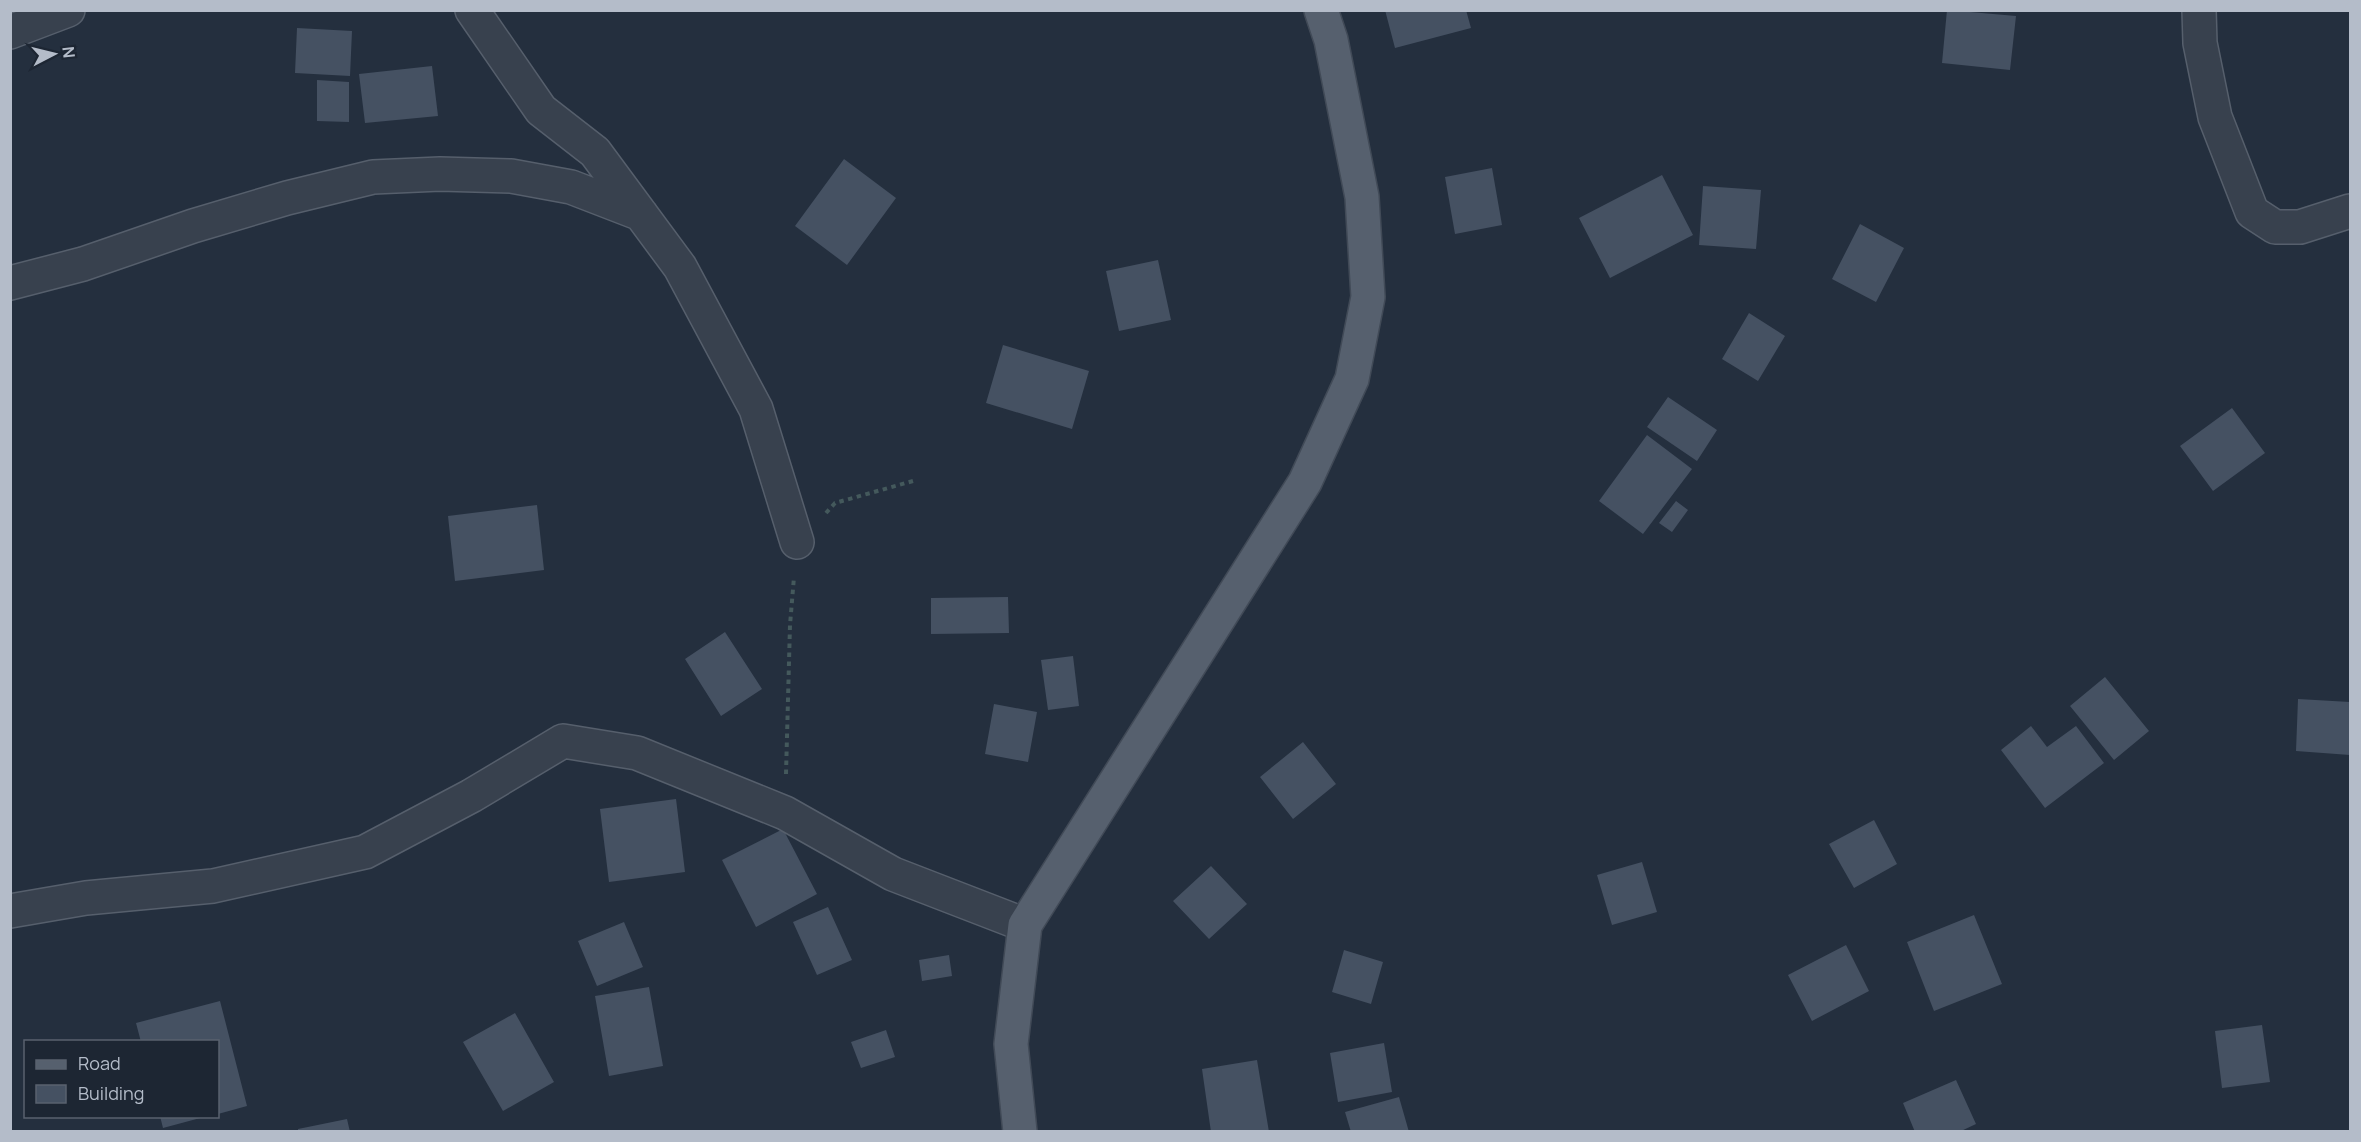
<svg xmlns="http://www.w3.org/2000/svg" width="2361" height="1142" font-family="Manrope,sans-serif">
<rect width="100%" height="100%" fill="#242f3e"/>
<path fill="#455162" d="M1385 10H1466L1471 28 1395 48Z
M1947 10 2016 16 2010 70 1942 63Z
M297 28 352 31 350 76 295 73Z
M432 66 438 116 365 123 359 74Z
M317 80 349 82V122L317 121Z
M844 159 896 198 847 265 795 226Z
M1492 168 1502 225 1455 234 1445 177Z
M1662 175 1693 235 1610 278 1579 218Z
M1703 186 1761 190 1756 249 1699 245Z
M1860 224 1904 248 1876 302 1832 279Z
M1158 260 1171 320 1119 331 1106 271Z
M1749 313 1785 336 1758 381 1722 359Z
M1003 345 1089 371 1072 429 986 403Z
M1668 397 1717 430 1697 461 1647 427Z
M2232 408 2265 453 2213 491 2180 446Z
M1647 435 1692 469 1643 534 1599 501Z
M1676 501 1688 510 1672 532 1659 523Z
M537 505 544 570 455 581 448 516Z
M1008 597 1009 633 931 634V598Z
M725 632 762 689 721 716 685 659Z
M1073 656 1079 706 1048 710 1041 660Z
M2105 677 2149 731 2114 760 2070 706Z
M2298 699 2350 702V755L2296 751Z
M994 704 1037 712 1028 762 985 754Z
M2031 726 2047 747 2076 726 2104 763 2045 808 2001 750Z
M1303 742 1336 784 1293 819 1260 777Z
M676 799 685 872 609 882 600 809Z
M1874 820 1897 864 1854 888 1829 844Z
M783 829 817 894 756 927 722 860Z
M1642 862 1657 912 1612 925 1597 875Z
M1211 866 1247 904 1209 939 1173 901Z
M828 907 852 960 817 975 793 922Z
M1974 915 2002 984 1934 1011 1907 942Z
M624 922 643 967 597 986 578 941Z
M1846 945 1869 991 1812 1021 1788 975Z
M1344 950 1383 962 1371 1004 1332 992Z
M949 955 952 976 922 981 919 960Z
M649 987 663 1066 609 1076 595 996Z
M220 1001 247 1106 218 1114V1042H141L136 1023Z
M515 1013 554 1082 503 1111 463 1042Z
M2262 1025 2270 1082 2222 1088 2215 1031Z
M886 1030 895 1057 861 1068 851 1042Z
M1384 1043 1392 1092 1338 1102 1330 1053Z
M1257 1060 1269 1132H1211L1202 1069Z
M1956 1080 1976 1124 1959 1132H1915L1903 1103Z
M1399 1097 1409 1132H1351L1345 1112Z
M160 1116H204V1117L163 1128Z
M347 1119 350 1132H298V1129Z"/>
<g fill="none" stroke-linecap="round" stroke-linejoin="round">
<g stroke="#565f6c" stroke-width="36">
<path id="street" d="M472 10 541 110 595 152 680 267 756 409 797 542
M2199 10 2200 43 2215 117 2252 212 2275 227H2300L2350 211
M10 32 68 10
M10 283 83 264 193 226 287 198 373 177 440 174 511 176 571 187 641 214
M10 911 86 898 213 886 365 852 471 796 563 741 637 753 785 813 893 874 1025 925"/>
</g>
<g stroke="#414a57" stroke-width="36">
<path id="primary" d="M1020 1132 1011 1044 1025 925 1305 482 1352 379 1368 297 1362 197 1331 40 1321 10"/>
</g>
<path stroke="#44595c" stroke-width="4" stroke-dasharray="4.5 4.5" stroke-linecap="butt" d="M826 513 835 503 913 481
M786 774 790 625 794 577"/>
<use href="#street" stroke="#38414e" stroke-width="33"/>
<use href="#primary" stroke="#56606e" stroke-width="33"/>
</g>
<rect width="2361" height="1142" fill="none" stroke="#b4bcc9" stroke-width="24"/>
<rect x="24" y="1040" width="195" height="78" fill="#1d2633" stroke="#59626f" stroke-width="1.5"/>
<rect x="36" y="1060" width="30" height="9" fill="#56606e" stroke="#59626f" stroke-width="1.5"/>
<text x="78" y="1070" font-size="18" fill="#b4bcc9">Road</text>
<rect x="36" y="1085" width="30" height="18" fill="#455162" stroke="#59626f" stroke-width="1.5"/>
<text x="78" y="1100" font-size="18" fill="#b4bcc9">Building</text>
<g transform="translate(54 54) rotate(83)" stroke="#1d2633" stroke-width="4.5" paint-order="stroke">
<path d="M0-4.5L10 22L0 15L-10 22Z" fill="#b4bcc9"/>
<text y="-9" font-size="16" font-weight="bold" text-anchor="middle" fill="#b4bcc9">N</text>
</g>
</svg>
